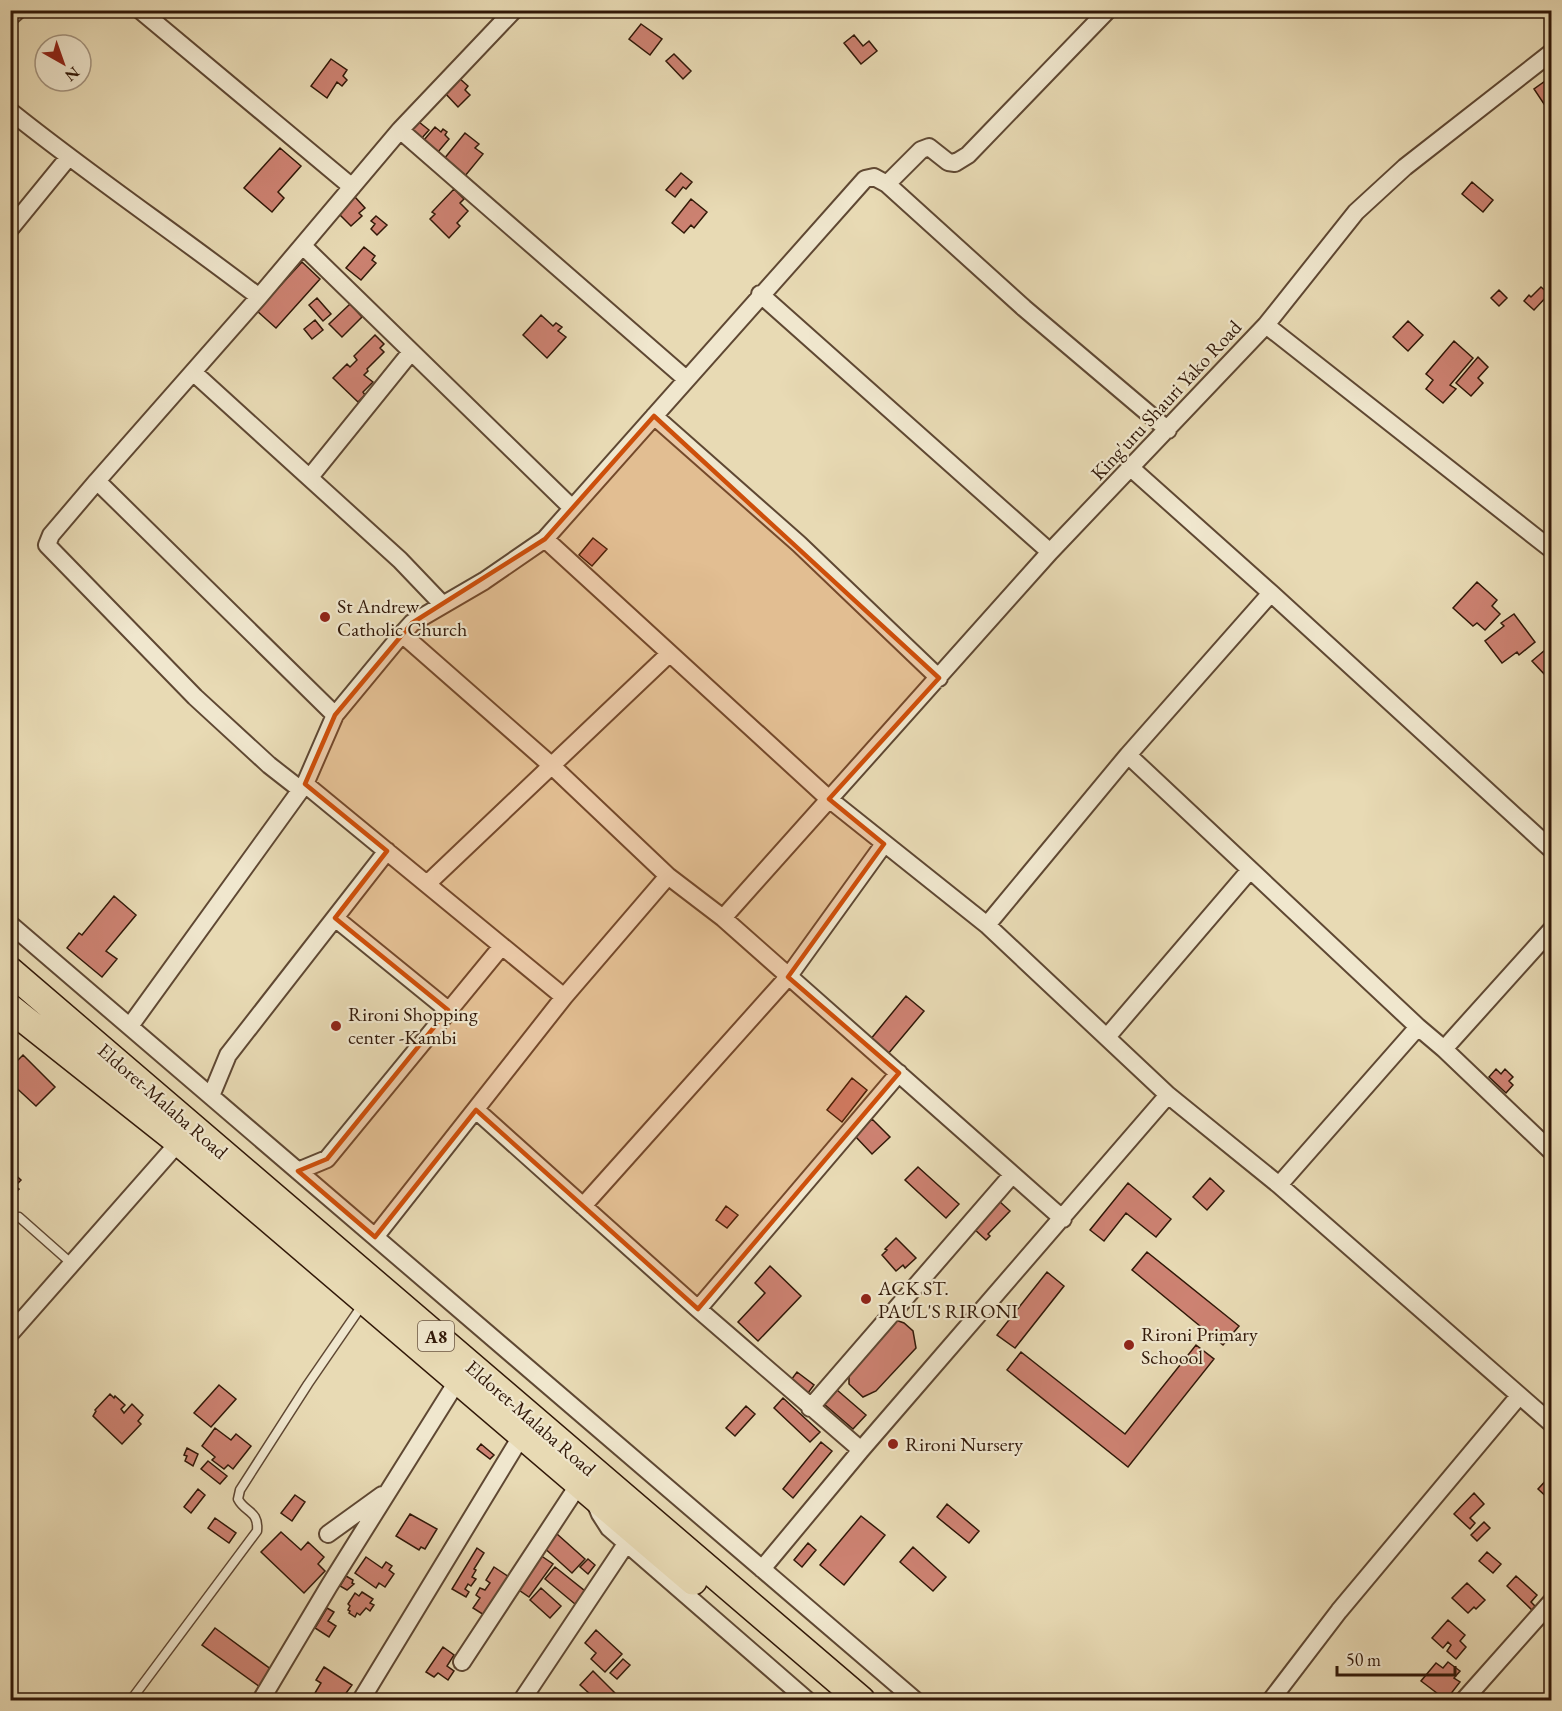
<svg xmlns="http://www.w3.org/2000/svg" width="1562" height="1711" font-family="'EB Garamond',serif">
<rect width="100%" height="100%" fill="#e8dab4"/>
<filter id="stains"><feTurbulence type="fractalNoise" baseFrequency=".00333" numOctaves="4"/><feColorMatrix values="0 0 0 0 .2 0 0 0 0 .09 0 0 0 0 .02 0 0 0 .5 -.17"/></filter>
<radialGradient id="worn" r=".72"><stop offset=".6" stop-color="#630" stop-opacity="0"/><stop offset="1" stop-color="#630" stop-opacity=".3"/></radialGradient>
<path fill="#cd8272" stroke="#311808" stroke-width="1.5" d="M641 24 662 39 650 55 629 39Z
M854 35 863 46 869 41 877 51 861 64 844 43Z
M674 54 691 71 683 79 666 61Z
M331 59 347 70 343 76 347 80 342 86 337 82 327 98 311 86Z
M459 78 468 86 465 90 470 95 458 107 444 92Z
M1548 79 1552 84V98L1544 104 1534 89Z
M414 118 429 130 421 139 407 127Z
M435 127 441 132 443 129 447 132 445 135 449 139 438 152 424 140Z
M465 133 479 144 475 148 483 154 465 176 444 159Z
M280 148 301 166 278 192 284 198 272 212 244 188Z
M681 173 692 182 686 189 683 187 675 197 666 190Z
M1472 182 1493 200 1483 212 1462 194Z
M454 189 464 199 460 203 468 211 457 223 460 226 449 238 430 219 435 214 432 212Z
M355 197 365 208 359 213 362 216 351 226 338 213Z
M691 199 707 212 694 228 691 225 684 233 672 223Z
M376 216 387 225 377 235 371 229 375 224 371 221Z
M364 247 375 256 372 260 376 263 361 280 346 268Z
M302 262 320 279 276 328 257 311Z
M1541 287 1549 294 1534 310 1524 301 1529 295 1531 297Z
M1499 290 1507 298 1499 306 1491 298Z
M317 298 331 314 323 321 309 305Z
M350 304 362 317 342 337 329 324Z
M541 315 553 326 556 323 562 327 558 331 566 337 547 358 523 335Z
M315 320 323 330 312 339 304 329Z
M1408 321 1423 335 1408 351 1393 337Z
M375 335 384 344 380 348 384 352 367 369 368 371 364 375 373 382 363 392 365 395 358 402 333 378 347 364 350 367 357 360 354 356Z
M1454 341 1473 358 1450 385 1456 389 1443 403 1426 389 1433 380 1426 374Z
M1478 357 1488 367 1478 378 1483 383 1471 396 1456 383Z
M593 538 607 549 592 566 579 555Z
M1477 582 1497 600 1492 606 1500 614 1485 630 1477 623 1473 626 1453 608Z
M1514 614 1535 642 1519 655 1517 652 1502 663 1485 641 1504 626 1501 623Z
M1551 645 1552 669 1545 675 1532 661Z
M114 896 136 915 106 951 117 959 102 977 67 948 79 933 82 935Z
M906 996 924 1011 888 1054 870 1040Z
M23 1055 55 1087 36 1106 10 1082V1068Z
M1496 1069 1501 1074 1505 1069 1513 1077 1509 1081 1513 1085 1506 1093 1489 1077Z
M852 1078 867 1090 842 1122 827 1110Z
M872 1119 890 1137 872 1154 855 1136Z
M918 1167 959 1204 946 1218 905 1180Z
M10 1170 21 1180 15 1186 19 1189 14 1194 17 1196 10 1202Z
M1210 1178 1224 1191 1207 1210 1193 1197Z
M1128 1183 1171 1219 1156 1237 1126 1213 1104 1241 1090 1230Z
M999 1201 1010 1211 988 1234 990 1236 986 1240 973 1228Z
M726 1206 738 1215 727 1228 716 1220Z
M896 1238 916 1258 905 1268 903 1265 896 1271 882 1255 887 1250 885 1249Z
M1147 1252 1239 1326 1223 1345 1132 1270Z
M770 1266 801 1296 758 1341 738 1322 765 1293 755 1283Z
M1047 1272 1064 1286 1015 1348 997 1335Z
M893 1319 904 1323 913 1331 916 1348 876 1391 863 1397 849 1384V1372Z
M1196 1345 1214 1359 1128 1467 1007 1370 1021 1352 1125 1434Z
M797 1372 814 1385 808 1393 791 1380Z
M219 1385 236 1399 211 1427 194 1413Z
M837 1390 866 1415 853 1429 824 1404Z
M110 1394 114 1398 115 1396 125 1405 121 1409 124 1413 132 1404 143 1415 138 1421 141 1424 122 1444 93 1416 96 1411 95 1410Z
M783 1398 820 1432 810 1442 774 1408Z
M746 1406 755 1414 735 1436 726 1428Z
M215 1428 231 1440 236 1434 251 1446 233 1469 228 1465 224 1469 212 1460 215 1457 202 1446Z
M821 1442 832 1451 793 1498 783 1489Z
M481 1444 494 1455 490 1459 477 1449Z
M187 1448 198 1454 193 1466 185 1461 187 1456 184 1455Z
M208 1461 227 1476 220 1484 201 1469Z
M1552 1474V1502L1538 1489Z
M198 1489 205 1495 191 1513 184 1507Z
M1474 1493 1484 1504 1470 1518 1475 1523 1470 1529 1454 1514Z
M295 1495 305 1502 292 1521 281 1513Z
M947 1504 979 1531 969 1543 937 1517Z
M410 1514 437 1529 425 1549 421 1547 419 1550 396 1536Z
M861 1516 885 1535 844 1585 820 1565Z
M215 1518 236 1533 229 1543 208 1528Z
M1484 1522 1490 1528 1477 1541 1471 1535Z
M281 1532 301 1550 308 1542 324 1557 318 1564 325 1571 304 1593 261 1552Z
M552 1533 555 1536 557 1534 585 1559 572 1573 541 1545Z
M808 1543 816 1550 802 1567 794 1560Z
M913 1547 946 1577 933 1591 900 1562Z
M477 1548 484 1553 474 1569 476 1570 472 1577 476 1579 471 1586 468 1584 465 1589 469 1592 466 1597 452 1589Z
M1487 1552 1501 1564 1493 1573 1479 1561Z
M540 1555 553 1564 529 1597 516 1588Z
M366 1557 382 1568 386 1562 392 1566 389 1570 394 1574 385 1587 379 1583 376 1588 355 1573Z
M588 1559 595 1565 588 1574 580 1567Z
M494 1567 509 1577 484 1615 473 1608 480 1598 476 1595 480 1588 485 1590 490 1583 486 1580Z
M555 1567 585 1591 575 1604 545 1579Z
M346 1576 353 1580 352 1583 354 1584 347 1590 340 1586Z
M1516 1576 1537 1595 1531 1602 1535 1606 1532 1610 1507 1586Z
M1467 1583 1485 1600 1476 1609 1474 1607 1468 1613 1452 1598Z
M541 1588 561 1606 550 1618 530 1600Z
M362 1592 373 1599 370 1603 374 1605 370 1611 366 1608 360 1615 357 1613 355 1617 349 1613 350 1611 348 1610 350 1606 348 1604 355 1593 359 1596Z
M327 1608 334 1612 328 1621 336 1626 329 1637 315 1628Z
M1448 1620 1465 1635 1460 1641 1466 1647 1456 1659 1447 1651 1451 1645 1448 1642 1443 1648 1432 1638Z
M215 1628 272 1670 260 1687 202 1645Z
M596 1630 622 1654 605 1672 591 1659 596 1653 585 1643Z
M443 1647 454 1655 447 1666 454 1671 448 1680 438 1673 434 1677 426 1672Z
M623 1659 630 1665 617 1679 610 1673Z
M1448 1662 1460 1671 1454 1678 1460 1682 1446 1700 1421 1681 1436 1663 1443 1668Z
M324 1667 352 1685 341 1700H316L312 1698 321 1683 316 1680Z
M593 1671 621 1699 619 1700 587 1699 591 1695 580 1685Z"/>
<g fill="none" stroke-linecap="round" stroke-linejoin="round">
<g stroke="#5f4833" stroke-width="11">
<path id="service" d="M19 1217 71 1263
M131 1700 257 1531C259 1510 245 1513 238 1499L240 1490 308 1384 363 1304"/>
</g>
<g stroke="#5f4833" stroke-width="20">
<path id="minor" d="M140 10 352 187
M10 17 18 10
M10 111C91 176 177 234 259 297
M400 130 514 10
M887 184 921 150 929 147 948 162 955 163 968 155 1108 10
M10 229 68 158
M303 246 572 508
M760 294 1050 552
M1266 325 1552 550
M193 372 400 560 443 605
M654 416 799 544 939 678
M1131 468 1271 593 1552 850
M310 477 411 352
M97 481 51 535 47 545 195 697 269 765 301 790
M545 539 829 799 987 925 1168 1095 1279 1185 1552 1424
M402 634 551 765 668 876 723 918 1063 1219
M335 715 97 481 259 297 400 130 686 379
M1128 755 1418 1027 1444 1049 1552 1152
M305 784 564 997
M427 884 669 654
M335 918 448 1010
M723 918 1050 552 1266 325 1356 212 1405 167 1552 52
M10 924 915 1700
M987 925 1128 755 1271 593
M130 1026 305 784 335 715 402 634 412 623 484 581 545 539 865 179 874 177 887 184 1024 308 1168 430
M1107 1037 1250 870
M1444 1049 1552 929
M211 1096 228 1055 387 851
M476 1110 698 1309 861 1450
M298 1171 327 1159 502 946
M1279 1185 1418 1027
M583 1206 788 977 884 844
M375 1237 564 997 668 876
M698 1309 899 1073
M10 1334 179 1142
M810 1408 1012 1175
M597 1507 600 1514 609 1528 807 1700
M328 1534 382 1495
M762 1569 861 1450 1168 1095
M462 1662 579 1484
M261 1700 329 1586 458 1380
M361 1700 522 1435
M522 1700 626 1544
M1271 1700 1339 1611 1519 1396
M1464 1700 1552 1601"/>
</g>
<g stroke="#311808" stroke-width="30">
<path id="trunk" d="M10 971 861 1700
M10 1008 179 1142 693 1581"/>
</g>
<use href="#service" stroke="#f0e7ce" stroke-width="8"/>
<use href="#minor" stroke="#f0e7ce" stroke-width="16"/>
<use href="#trunk" stroke="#e8dab4" stroke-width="27"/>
</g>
<path fill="#cd4f0b" fill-opacity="0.2" stroke="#cd4f0b" stroke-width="4.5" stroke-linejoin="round" d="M654 416 939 678 829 799 884 844 788 977 899 1073 698 1309 476 1110 375 1237 298 1171 327 1159 448 1010 335 918 387 851 305 784 335 715 412 623 545 539Z"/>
<g fill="#8f2418" stroke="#f0e7ce" stroke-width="2">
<circle cx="325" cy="617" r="6"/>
<circle cx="336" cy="1026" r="6"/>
<circle cx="866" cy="1299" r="6"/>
<circle cx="1129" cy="1345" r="6"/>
<circle cx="893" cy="1444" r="6"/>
</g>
<g text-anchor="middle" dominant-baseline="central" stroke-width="4.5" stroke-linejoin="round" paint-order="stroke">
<rect fill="#f0e7ce" stroke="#6a5643" stroke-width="1.5" x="418" y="1321" width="36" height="30" rx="4.5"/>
<g font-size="18" font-weight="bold" fill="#311808">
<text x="436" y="1336">A8</text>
</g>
<g font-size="20" fill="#311808" stroke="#f0e7ce">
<text transform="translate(1166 400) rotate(-47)">King'uru Shauri Yako Road</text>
<text transform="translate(163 1101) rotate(41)">Eldoret-Malaba Road</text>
<text transform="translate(531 1418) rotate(41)">Eldoret-Malaba Road</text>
</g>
<g font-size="20" fill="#311808" stroke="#f0e7ce" text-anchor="start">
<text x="337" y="606">St Andrew<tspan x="337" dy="23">Catholic Church</tspan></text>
<text x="348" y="1014">Rironi Shopping<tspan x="348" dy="23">center -Kambi</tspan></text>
<text x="878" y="1288">ACK ST.<tspan x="878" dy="23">PAUL'S RIRONI</tspan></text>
<text x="1141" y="1334">Rironi Primary<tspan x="1141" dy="23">Schoool</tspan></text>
<text x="905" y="1444">Rironi Nursery</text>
</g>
</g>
<rect width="1562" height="1711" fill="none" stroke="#e8dab4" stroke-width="36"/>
<rect x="12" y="12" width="1538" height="1687" fill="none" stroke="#311808" stroke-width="3"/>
<rect x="18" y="18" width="1526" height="1675" fill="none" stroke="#311808" stroke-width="1.5"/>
<g transform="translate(63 63) rotate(140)"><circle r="28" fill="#f0e7ce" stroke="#a4947f" stroke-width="1.5"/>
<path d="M0-4.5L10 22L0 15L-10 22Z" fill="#8f2418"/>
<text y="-9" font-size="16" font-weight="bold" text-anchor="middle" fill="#311808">N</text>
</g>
<path d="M1337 1666v9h118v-9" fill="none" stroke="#311808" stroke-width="3"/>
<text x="1346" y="1666" font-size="18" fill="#311808" stroke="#f0e7ce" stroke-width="4.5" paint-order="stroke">50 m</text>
<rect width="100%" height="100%" filter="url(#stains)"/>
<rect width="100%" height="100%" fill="url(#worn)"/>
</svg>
